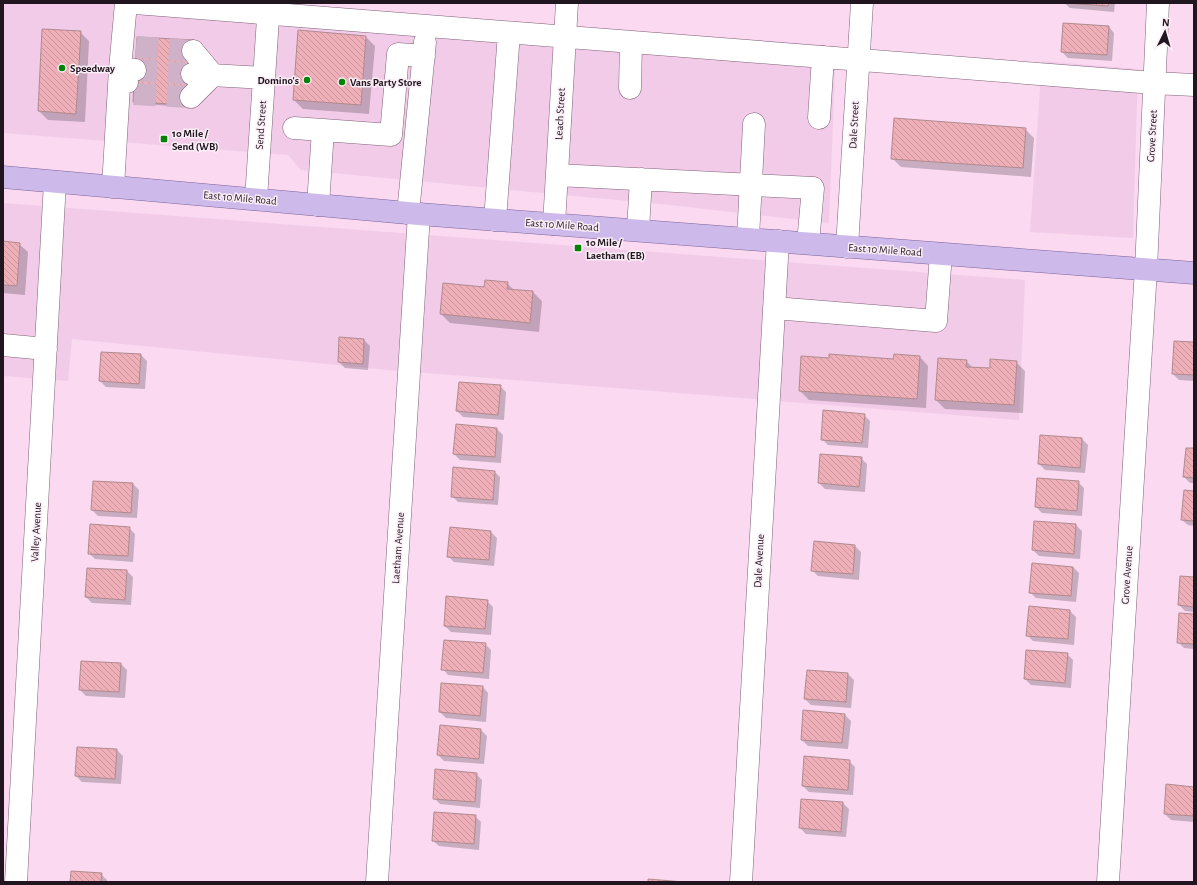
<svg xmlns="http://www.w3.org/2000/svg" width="1197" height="885" font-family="'Alegreya Sans',sans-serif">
<defs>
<pattern id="building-back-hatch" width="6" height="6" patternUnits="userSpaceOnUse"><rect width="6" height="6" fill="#eeafb8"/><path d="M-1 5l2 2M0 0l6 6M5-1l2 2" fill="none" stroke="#cc969e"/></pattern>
</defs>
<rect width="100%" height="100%" fill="#fad9f1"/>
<path fill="#f2cbe8" d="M3 3H277L836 46 829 223 670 205 301 170 288 155 3 133Z
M1042 61 1138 69 1133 238 1030 232Z
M3 203 1025 280 1019 420 388 370 72 339 68 381 3 376Z"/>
<path fill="#0003" d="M1064 3H1115L1114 12 1070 8Z
M1109 27 1114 33 1112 61 1068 58 1062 52Z
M80 32 89 41 85 122 48 120 39 111Z
M366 37 375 46 369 114 303 109 294 100Z
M194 41 192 107 137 104 134 101Z
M1025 129 1034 138 1031 177 901 167 892 158Z
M3 242 19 244 28 252 25 295 3 293Z
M507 283 514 290 533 292 542 301 539 332 450 323 441 314 485 288Z
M364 340 370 346 368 370 345 368 339 362Z
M1194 343V381L1179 380 1173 374Z
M141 355 147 361 145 389 106 387 100 381Z
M920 357 928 366 926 408 809 400 800 391 829 359 894 360Z
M966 361 974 369 990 370 1016 362 1025 371 1023 413 945 409 936 400Z
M500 386 506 392 504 420 463 417 457 411Z
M864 415 870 421 868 448 828 445 822 439Z
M457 426 497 429 503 435 501 463 460 460 454 454Z
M1082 439 1088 445 1085 473 1045 470 1039 464Z
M1194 449V483H1190L1184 477Z
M861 458 867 464 865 492 825 489 819 483Z
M494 471 500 477 498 505 458 502 452 496Z
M1038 479 1078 482 1084 488 1082 516 1042 513 1036 507Z
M133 484 139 490 137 518 98 516 92 510Z
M1194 492V526L1188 525 1182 520Z
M1076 525 1082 531 1080 559 1039 556 1033 550Z
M129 528 135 534 133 562 95 559 89 553Z
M491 532 497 538 494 566 454 562 448 556Z
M815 543 855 546 861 552 859 580 818 576 812 570Z
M1073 567 1079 573 1076 602 1036 598 1030 592Z
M127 571 133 577 131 605 92 603 86 597Z
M1194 578V612L1185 611 1179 605Z
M487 601 493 607 491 635 451 632 445 626Z
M1030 608 1070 611 1076 617 1074 645 1033 641 1027 635Z
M1194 615V649L1184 648 1178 642Z
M485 644 491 650 489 679 448 675 443 669Z
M1067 654 1073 660 1071 688 1031 685 1025 679Z
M82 662 121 664 127 670 125 698 86 696 80 690Z
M848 674 854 680 851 708 811 705 805 699Z
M483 687 488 693 486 722 446 718 440 712Z
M845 715 851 721 848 749 808 746 802 740Z
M481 730 487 736 484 764 444 761 438 755Z
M117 750 123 756 121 784 82 782 76 776Z
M849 761 855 767 853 795 809 792 803 786Z
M476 774 482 780 480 808 440 804 434 798Z
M1194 788V822L1171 820 1165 814Z
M843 803 849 809 846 837 806 834 800 828Z
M475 816 481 822 479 850 439 846 433 841Z
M101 874 107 880V882H71Z"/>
<path fill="url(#building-back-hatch)" stroke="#b18a8f" d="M1064 3H1109L1108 6Z
M1063 23 1109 26 1107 55 1061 52Z
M42 29 81 31 76 114 38 111Z
M298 30 366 36 361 105 293 100Z
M137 37 194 40 190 105 133 102Z
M894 118 1026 128 1023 168 891 159Z
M3 241 20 243 17 286 3 285Z
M485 280 508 282 507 289 533 291 530 323 440 314 443 283 484 287Z
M339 337 364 339 363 364 338 362Z
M1174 341 1194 342V375L1172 374Z
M101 352 141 354 139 384 99 381Z
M829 354 893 359 894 354 920 356 917 399 799 391 801 356 829 358Z
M938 358 967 360 966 367 990 368V359L1017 361 1014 405 935 400Z
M459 382 501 385 498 415 456 411Z
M823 410 865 414 862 443 821 440Z
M456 424 497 428 495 457 453 454Z
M1040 435 1082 438 1080 468 1038 464Z
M1186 448H1194V478L1183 477Z
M820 454 862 457 859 487 818 483Z
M453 467 495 471 493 500 451 497Z
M1037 478 1079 481 1077 511 1035 507Z
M93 481 133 483 131 513 91 510Z
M1184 490 1194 491V521L1181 520Z
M1034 521 1076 524 1074 554 1032 550Z
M90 524 130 527 128 556 88 554Z
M450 527 491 531 489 560 447 557Z
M814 541 855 545 853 574 811 571Z
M1032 563 1073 567 1071 596 1029 593Z
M87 568 127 570 125 600 85 597Z
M1180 576 1194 577V607L1178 605Z
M446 596 488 600 485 629 444 626Z
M1029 606 1070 610 1068 639 1026 636Z
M1179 613 1194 614V644L1177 643Z
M444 640 486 643 483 673 441 670Z
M1026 650 1068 653 1065 683 1024 679Z
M81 661 121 663 119 692 79 690Z
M807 670 848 673 846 702 804 699Z
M441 683 483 686 480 716 439 712Z
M803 710 845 714 842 743 801 740Z
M440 725 481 729 479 759 437 755Z
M77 747 117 749 115 779 75 776Z
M804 756 850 760 848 790 802 786Z
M435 769 477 773 475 802 433 799Z
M1166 784 1194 787V816L1164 814Z
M801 799 843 802 841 832 799 828Z
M434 812 476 815 474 844 432 841Z
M71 871 102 873 101 882H70Z
M648 879 684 882H648Z"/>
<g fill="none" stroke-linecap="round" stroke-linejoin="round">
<path stroke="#cfb2c7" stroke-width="22" stroke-dasharray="22 11" stroke-linecap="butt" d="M136 47 193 51
M135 70 192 74
M134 94 191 97"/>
<g stroke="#7f6277" stroke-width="23">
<path id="minor" d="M126 3 120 69 127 82
M135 3 1154 83 1194 85
M192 74 264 78
M630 88 631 43
M191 97 213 75 193 51
M819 118 823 57
M294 128 323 130
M557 175 813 188 808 243
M113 187 120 69 135 70
M256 199 269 3
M318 205 323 130 391 135 398 54 424 56
M408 213 425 42
M495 220 509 33
M554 224 567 3
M638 230 641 179
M748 238 754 124
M847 247 862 3
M774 308 936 321 941 254
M3 345 46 349
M16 882 55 182
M377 882 419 214
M741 882 778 241
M1108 882 1146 269 1158 3"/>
</g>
<g stroke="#7c639a" stroke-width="23">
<path id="major" d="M3 177 419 214 1194 273"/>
</g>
<use href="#minor" stroke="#fff" stroke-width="22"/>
<use href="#major" stroke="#cebaea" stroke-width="22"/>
</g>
<g fill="#018300" stroke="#fbeef7" stroke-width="1.5">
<circle cx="62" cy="68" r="4"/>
<circle cx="307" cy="80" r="4"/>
<circle cx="342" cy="82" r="4"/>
<rect x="160" y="135" width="8" height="8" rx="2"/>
<rect x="574" y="244" width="8" height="8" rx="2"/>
</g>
<g text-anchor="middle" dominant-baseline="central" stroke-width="3" stroke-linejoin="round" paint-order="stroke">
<g font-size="11" font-weight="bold" fill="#21161f" stroke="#fbeef7" text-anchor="start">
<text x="70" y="68">Speedway</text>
<text x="299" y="80" text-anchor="end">Domino's</text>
<text x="350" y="82">Vans Party Store</text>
<text x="172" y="133">10 Mile /<tspan x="172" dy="13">Send (WB)</tspan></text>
<text x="586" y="242">10 Mile /<tspan x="586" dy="13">Laetham (EB)</tspan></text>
</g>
<g font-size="11" fill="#21161f" stroke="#fbeef7">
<text transform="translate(560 114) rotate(-87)">Leach Street</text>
<text transform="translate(261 125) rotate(-86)">Send Street</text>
<text transform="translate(854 125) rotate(-87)">Dale Street</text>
<text transform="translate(1152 136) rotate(-87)">Grove Street</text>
<text transform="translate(240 198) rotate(5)">East 10 Mile Road</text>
<text transform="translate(562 225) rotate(4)">East 10 Mile Road</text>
<text transform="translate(885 250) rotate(4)">East 10 Mile Road</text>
<text transform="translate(36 532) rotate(-87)">Valley Avenue</text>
<text transform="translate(398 548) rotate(-86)">Laetham Avenue</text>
<text transform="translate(759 561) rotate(-87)">Dale Avenue</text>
<text transform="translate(1127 575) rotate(-86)">Grove Avenue</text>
</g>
</g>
<rect width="1197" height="885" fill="none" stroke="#21161f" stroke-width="8"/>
<g transform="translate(1165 32) rotate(5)" stroke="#fbeef7" stroke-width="3" paint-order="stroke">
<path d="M0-3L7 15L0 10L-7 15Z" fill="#21161f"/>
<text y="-6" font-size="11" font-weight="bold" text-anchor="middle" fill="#21161f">N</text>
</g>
</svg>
